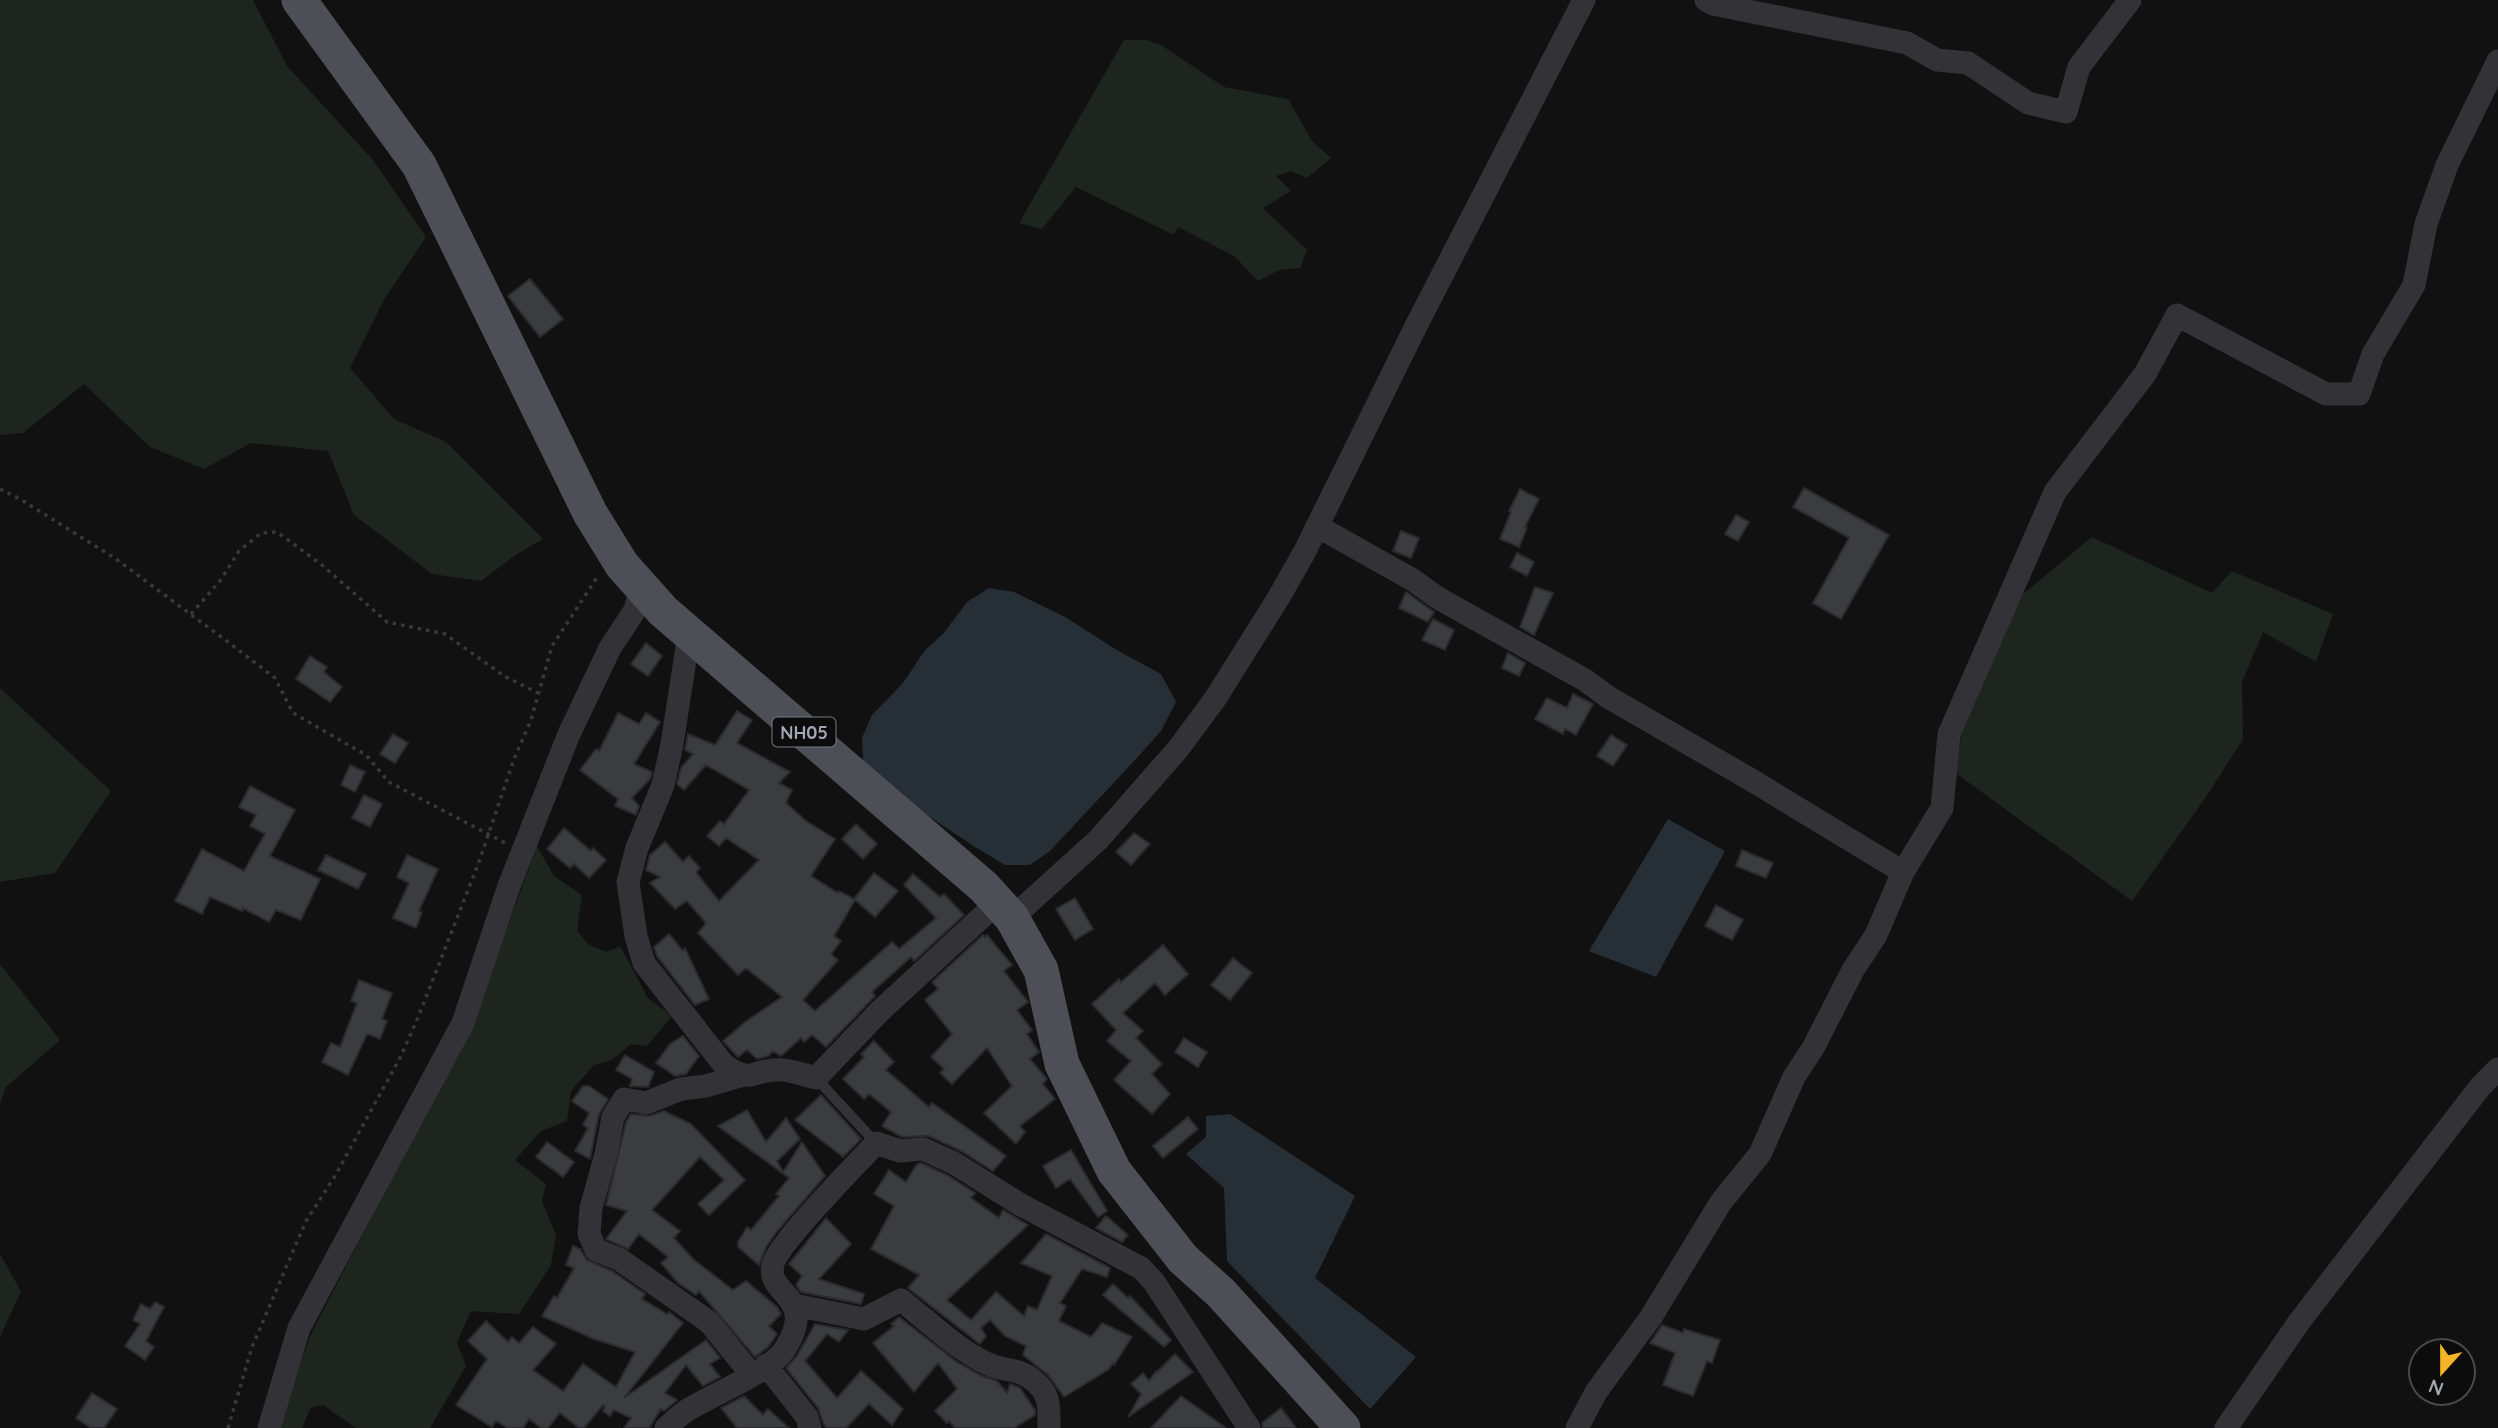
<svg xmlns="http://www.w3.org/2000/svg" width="2498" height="1428" font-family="Quicksand,sans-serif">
<rect width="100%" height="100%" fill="#111112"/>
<path fill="#1d251e" d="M0 0H253L287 66 373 160 426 237 383 301 350 368 394 419 446 442 543 539 517 554 481 581 432 574 354 515 328 451 251 443 204 469 150 447 84 384 23 433 0 435Z
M1124 40H1146L1161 45 1224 87 1288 99 1312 141 1331 158 1307 178 1291 171 1276 176 1291 191 1263 208 1307 250 1300 268 1279 270 1258 281 1234 256 1178 227 1174 235 1076 187 1042 229 1019 223Z
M2092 537 2212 593 2232 571 2333 614 2316 662 2263 632 2242 682 2243 739 2206 797 2132 901 1954 772 1962 732 2017 599Z
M0 688 111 791 55 873 0 882Z
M537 846 554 876 582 895 577 931 589 945 607 952 620 946 648 998 672 1016 647 1046 631 1044 612 1060 594 1065 571 1091 567 1121 541 1131 515 1160 546 1184 542 1201 556 1235 551 1265 519 1314 471 1311 457 1342 466 1366 430 1428H356L323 1405 311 1407 302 1428H276L312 1332 472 1024Z
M0 964 60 1040 6 1087 0 1104Z
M0 1254 21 1291 0 1337Z"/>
<path fill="#272f36" d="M989 588 1014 592 1067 618 1115 649 1161 674 1176 702 1161 731 1135 760 1050 851 1030 865H1005L975 847 882 785 863 764 862 738 872 715 903 683 925 650 943 634 967 602Z
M1668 819 1725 851 1656 977 1589 951Z
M1230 1114 1355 1196 1315 1278 1416 1357 1370 1409 1227 1261 1224 1188 1186 1154 1206 1137V1116Z"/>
<path fill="#3b3c3f" stroke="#2b2b2e" stroke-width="2" d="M530 279 563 319 540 337 508 296Z
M1804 488 1889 535 1841 619 1813 603 1849 538 1793 507Z
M1520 489 1539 499 1525 527 1527 528 1519 547 1500 539 1511 512 1509 511Z
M1736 515 1749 522 1738 541 1725 534Z
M1401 531 1419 538 1411 558 1393 551Z
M1517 553 1534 562 1527 576 1510 567Z
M1535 587 1553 593 1534 635 1520 627Z
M1406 592 1434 612 1428 622 1399 608Z
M1433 619 1454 630 1445 650 1422 640Z
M646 643 662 656 648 676 631 664Z
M1508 653 1525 663 1519 676 1502 668Z
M310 656 327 667 324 672 342 687 330 702 296 679Z
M1573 694 1593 704 1576 735 1565 729 1563 734 1535 719 1547 698 1567 708Z
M737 711 752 720 737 743 790 772 779 783 792 790 786 803 806 821 835 839 811 876 838 893 839 891 854 899 874 873 898 891 875 917 855 900 834 936 841 941 831 954 838 960 803 1000 815 1011 892 942 899 949 936 918 904 885 913 874 940 897 944 894 964 915 914 961 911 957 872 992 875 996 826 1047 812 1035 804 1042 801 1038 781 1056 773 1051 768 1056 757 1059 747 1050 738 1057 723 1041 745 1022 782 997 746 968 738 975 698 933 706 923 687 901 675 909 650 883 660 877 646 870 650 855 665 842 683 862 689 856 700 868 696 872 719 901 759 860 726 838 719 846 707 836 720 821 724 824 749 790 706 765 684 790 677 784 681 768 693 754 685 750 688 734 715 745Z
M618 713 639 724 646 713 660 722 634 764 652 772 650 779 632 798 639 806 636 815 615 806 618 799 580 770 596 749 599 751Z
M393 734 408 743 395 763 380 754Z
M1611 735 1627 745 1613 766 1597 756Z
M350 765 365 772 355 792 341 785Z
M250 786 295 810 270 856 320 879 301 920 276 910 269 922 243 908 242 911 210 897 202 914 175 901 202 849 244 871 265 834 250 826 256 815 239 807Z
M364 795 382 804 370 827 352 818Z
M856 824 877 844 863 859 842 839Z
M564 828 591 851 593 848 606 860 589 878 574 864 570 868 547 849Z
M1134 833 1150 844 1131 865 1116 852Z
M1742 850 1773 863 1766 878 1736 866Z
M326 855 366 874 358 889 318 870Z
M407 855 438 869 419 911 422 912 416 928 393 918 409 883 397 877Z
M1075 898 1093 929 1075 940 1056 909Z
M1716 905 1743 920 1732 940 1705 926Z
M669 934 683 951 685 948 709 999 695 1005 657 956 654 947Z
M983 935 985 937 987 935 1012 965 1004 971 1028 1002 1017 1010 1032 1030 1027 1034 1039 1052 1030 1059 1047 1079 1043 1084 1055 1099 1020 1126 1025 1132 1016 1144 984 1113 1012 1086 987 1048 952 1084 940 1073 944 1069 931 1057 952 1034 925 1000 938 989 932 982Z
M1163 945 1188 974 1165 995 1155 983 1123 1013 1143 1031 1136 1038 1162 1064 1152 1074 1170 1094 1152 1114 1114 1080 1131 1061 1107 1041 1116 1030 1092 1004 1119 979 1121 982Z
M1233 958 1252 973 1230 1000 1211 985Z
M359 980 392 993 382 1019 387 1021 380 1039 367 1034 348 1075 322 1062 331 1043 340 1047 357 1003 351 1001Z
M683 1036 699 1056 686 1074 675 1076 656 1063 670 1044Z
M1184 1038 1207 1052 1198 1067 1175 1052Z
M874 1041 894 1062 886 1070 929 1107 932 1103 1006 1156 993 1171 961 1151 929 1136 902 1137 882 1126 891 1112 869 1094 864 1099 843 1079 864 1057 861 1054Z
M625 1055 654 1072 648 1087 630 1086 632 1079 616 1070Z
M583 1086H589L608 1099 599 1114 590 1159 575 1151 588 1128 583 1125 589 1113 572 1101Z
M821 1095 861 1139 843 1157 795 1120Z
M747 1110 766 1142 786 1118 800 1139 777 1161 783 1172 802 1142 825 1176 778 1230 766 1247 759 1265 738 1247V1242L747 1227 751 1230 779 1196 776 1194 789 1178 718 1126Z
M664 1111 691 1124 745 1180 709 1215 698 1204 724 1180 700 1157 652 1210 680 1231 674 1238 693 1259 733 1290 746 1281 777 1307 781 1314 769 1326 777 1334 768 1347 755 1357 699 1291 696 1295 678 1283 661 1263 668 1257 639 1234 628 1249 606 1239 627 1211 606 1205 626 1122 631 1114 650 1116Z
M1188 1117 1198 1129 1163 1158 1153 1146Z
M547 1142 574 1162 563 1177 536 1157Z
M1071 1150 1107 1211 1098 1217 1070 1179 1056 1188 1043 1166Z
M921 1163 947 1175 975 1193 971 1198 999 1218 1003 1210 1028 1225 947 1300 971 1320 996 1292 1024 1316 1028 1306 1037 1310 1052 1276 1021 1263 1046 1234 1110 1268 1107 1277 1082 1269 1060 1303 1066 1306 1059 1321 1091 1337 1102 1323 1132 1337 1114 1365 1113 1363 1109 1369 1064 1397 1048 1375 1023 1355 1026 1346 1005 1336 990 1320 981 1328 986 1336 980 1344 908 1288 919 1275 871 1249 894 1206 874 1194 889 1170 906 1182 917 1164Z
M1106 1216 1128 1235 1122 1242 1096 1228Z
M826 1218 851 1244 819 1279 864 1294 861 1304 801 1292 796 1285 802 1276 789 1264Z
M573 1246 580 1249 587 1260 612 1271 645 1294 642 1299 667 1314 669 1312 683 1323 624 1398 706 1340 720 1358 710 1364 720 1377 703 1386 686 1365 665 1393 677 1400 664 1411 661 1409 649 1428H624L631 1418 614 1410 610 1416 603 1411 605 1406 603 1405 584 1428H579L560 1413 548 1428H541L529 1419 523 1428H508L496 1421 492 1427 456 1405 487 1359 468 1341 486 1321 508 1342 512 1337 519 1343 533 1327 556 1344 533 1370 563 1391 583 1364 616 1387 635 1352 594 1339 542 1316 554 1296 557 1298 574 1268 566 1265Z
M1113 1284 1128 1298 1130 1296 1171 1340 1164 1347 1103 1295Z
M155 1302 164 1307 146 1341 154 1347 145 1360 125 1346 140 1324 133 1320 141 1304 150 1309Z
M899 1317 957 1362 982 1376 997 1381 1007 1393 1010 1384 1020 1388 1035 1410V1415L1014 1428H955L949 1421 947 1423 935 1411 957 1389 938 1363 914 1392 873 1343 894 1326 891 1324Z
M815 1324 848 1330 839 1342 827 1334 805 1361 837 1398 861 1371 903 1409 892 1425 869 1404 846 1428H827L824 1425 818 1408 786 1368 797 1356Z
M1662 1325 1683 1333 1684 1329 1720 1340 1712 1363 1707 1361 1693 1396 1663 1385 1675 1353 1650 1343Z
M1175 1354 1193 1372 1128 1417 1141 1394 1131 1384 1143 1373 1149 1381 1156 1371 1157 1372Z
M92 1393 117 1409 104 1428H91L76 1418Z
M744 1396 763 1415 768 1409 789 1428H737L721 1408Z
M1181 1396 1226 1428H1151Z
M1281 1408 1296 1428H1263L1262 1423Z"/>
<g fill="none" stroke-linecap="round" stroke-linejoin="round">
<path stroke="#38393e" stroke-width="3.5" stroke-dasharray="3.5 5" stroke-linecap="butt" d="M0 489 20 499 116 559 228 642 275 678 293 713 366 755 389 782 505 843
M191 614 220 581 239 551 261 533 277 532 322 565 387 622 445 634 504 676 538 693
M228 1428 252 1347 306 1221 335 1176 401 1056 419 1015 479 862 514 759 531 720 552 646 598 576"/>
<path stroke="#323237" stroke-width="10" d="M816 1078 876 1143"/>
<path stroke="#323237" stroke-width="23" d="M1706 0 1713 4 1907 43 1937 60 1968 63 2028 103 2066 112 2079 67 2130 0
M1317 526 1413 580 1438 598 1585 680 1608 697 1748 778 1903 872
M689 634 672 744 663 785 637 848 628 882 636 936 644 963 724 1065C756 1087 751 1067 783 1070 794 1071 805 1075 816 1078L879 1012 998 902
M1012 918 1098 840 1178 749 1215 699 1279 597 1305 551 1417 324 1584 0
M740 1076 706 1086 681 1089 646 1103 624 1099 613 1117 606 1154 591 1208 589 1234 596 1250 619 1259 709 1322 752 1375
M794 1305 864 1319 901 1300C928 1321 956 1349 988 1364 1003 1371 1019 1368 1033 1380 1051 1394 1049 1407 1049 1428
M766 1365 807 1417 810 1428
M269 1428 299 1328 463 1023 509 886 569 734 610 648 635 610 641 587
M666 1428C672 1422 679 1416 686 1411 711 1395 770 1372 785 1349 819 1295 765 1296 773 1264 779 1242 857 1164 876 1143L900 1151 923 1149 954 1163 1021 1205 1141 1268 1154 1282 1249 1428
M1577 1428 1596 1392 1651 1317 1721 1202 1760 1154 1794 1077 1813 1048 1853 970 1876 935 1903 872 1942 808 1949 734 2055 492 2145 374 2177 315 2326 394H2359L2373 354 2414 285 2426 224 2447 165 2498 61
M2226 1428 2299 1322 2480 1087 2498 1069"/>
<path stroke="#4e4f56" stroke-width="35" d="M299 0 419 165 590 513 622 565 663 611 984 887 1012 918 1041 970 1062 1064 1114 1171 1183 1259 1221 1293 1343 1428"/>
</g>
<g text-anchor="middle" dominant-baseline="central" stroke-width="6" stroke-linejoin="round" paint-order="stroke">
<rect fill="#0c0c0d" stroke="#757881" stroke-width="2" x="772.5" y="717.5" width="63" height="29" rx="5"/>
<g font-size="18" font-weight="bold" fill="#a2a7b3">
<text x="804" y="732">NH05</text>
</g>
</g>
<g transform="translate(2442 1372) rotate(201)"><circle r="33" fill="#0c0c0d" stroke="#484a4f" stroke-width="2"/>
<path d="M0-5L12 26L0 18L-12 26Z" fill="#f4b427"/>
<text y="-10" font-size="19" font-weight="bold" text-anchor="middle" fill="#a2a7b3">N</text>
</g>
</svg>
